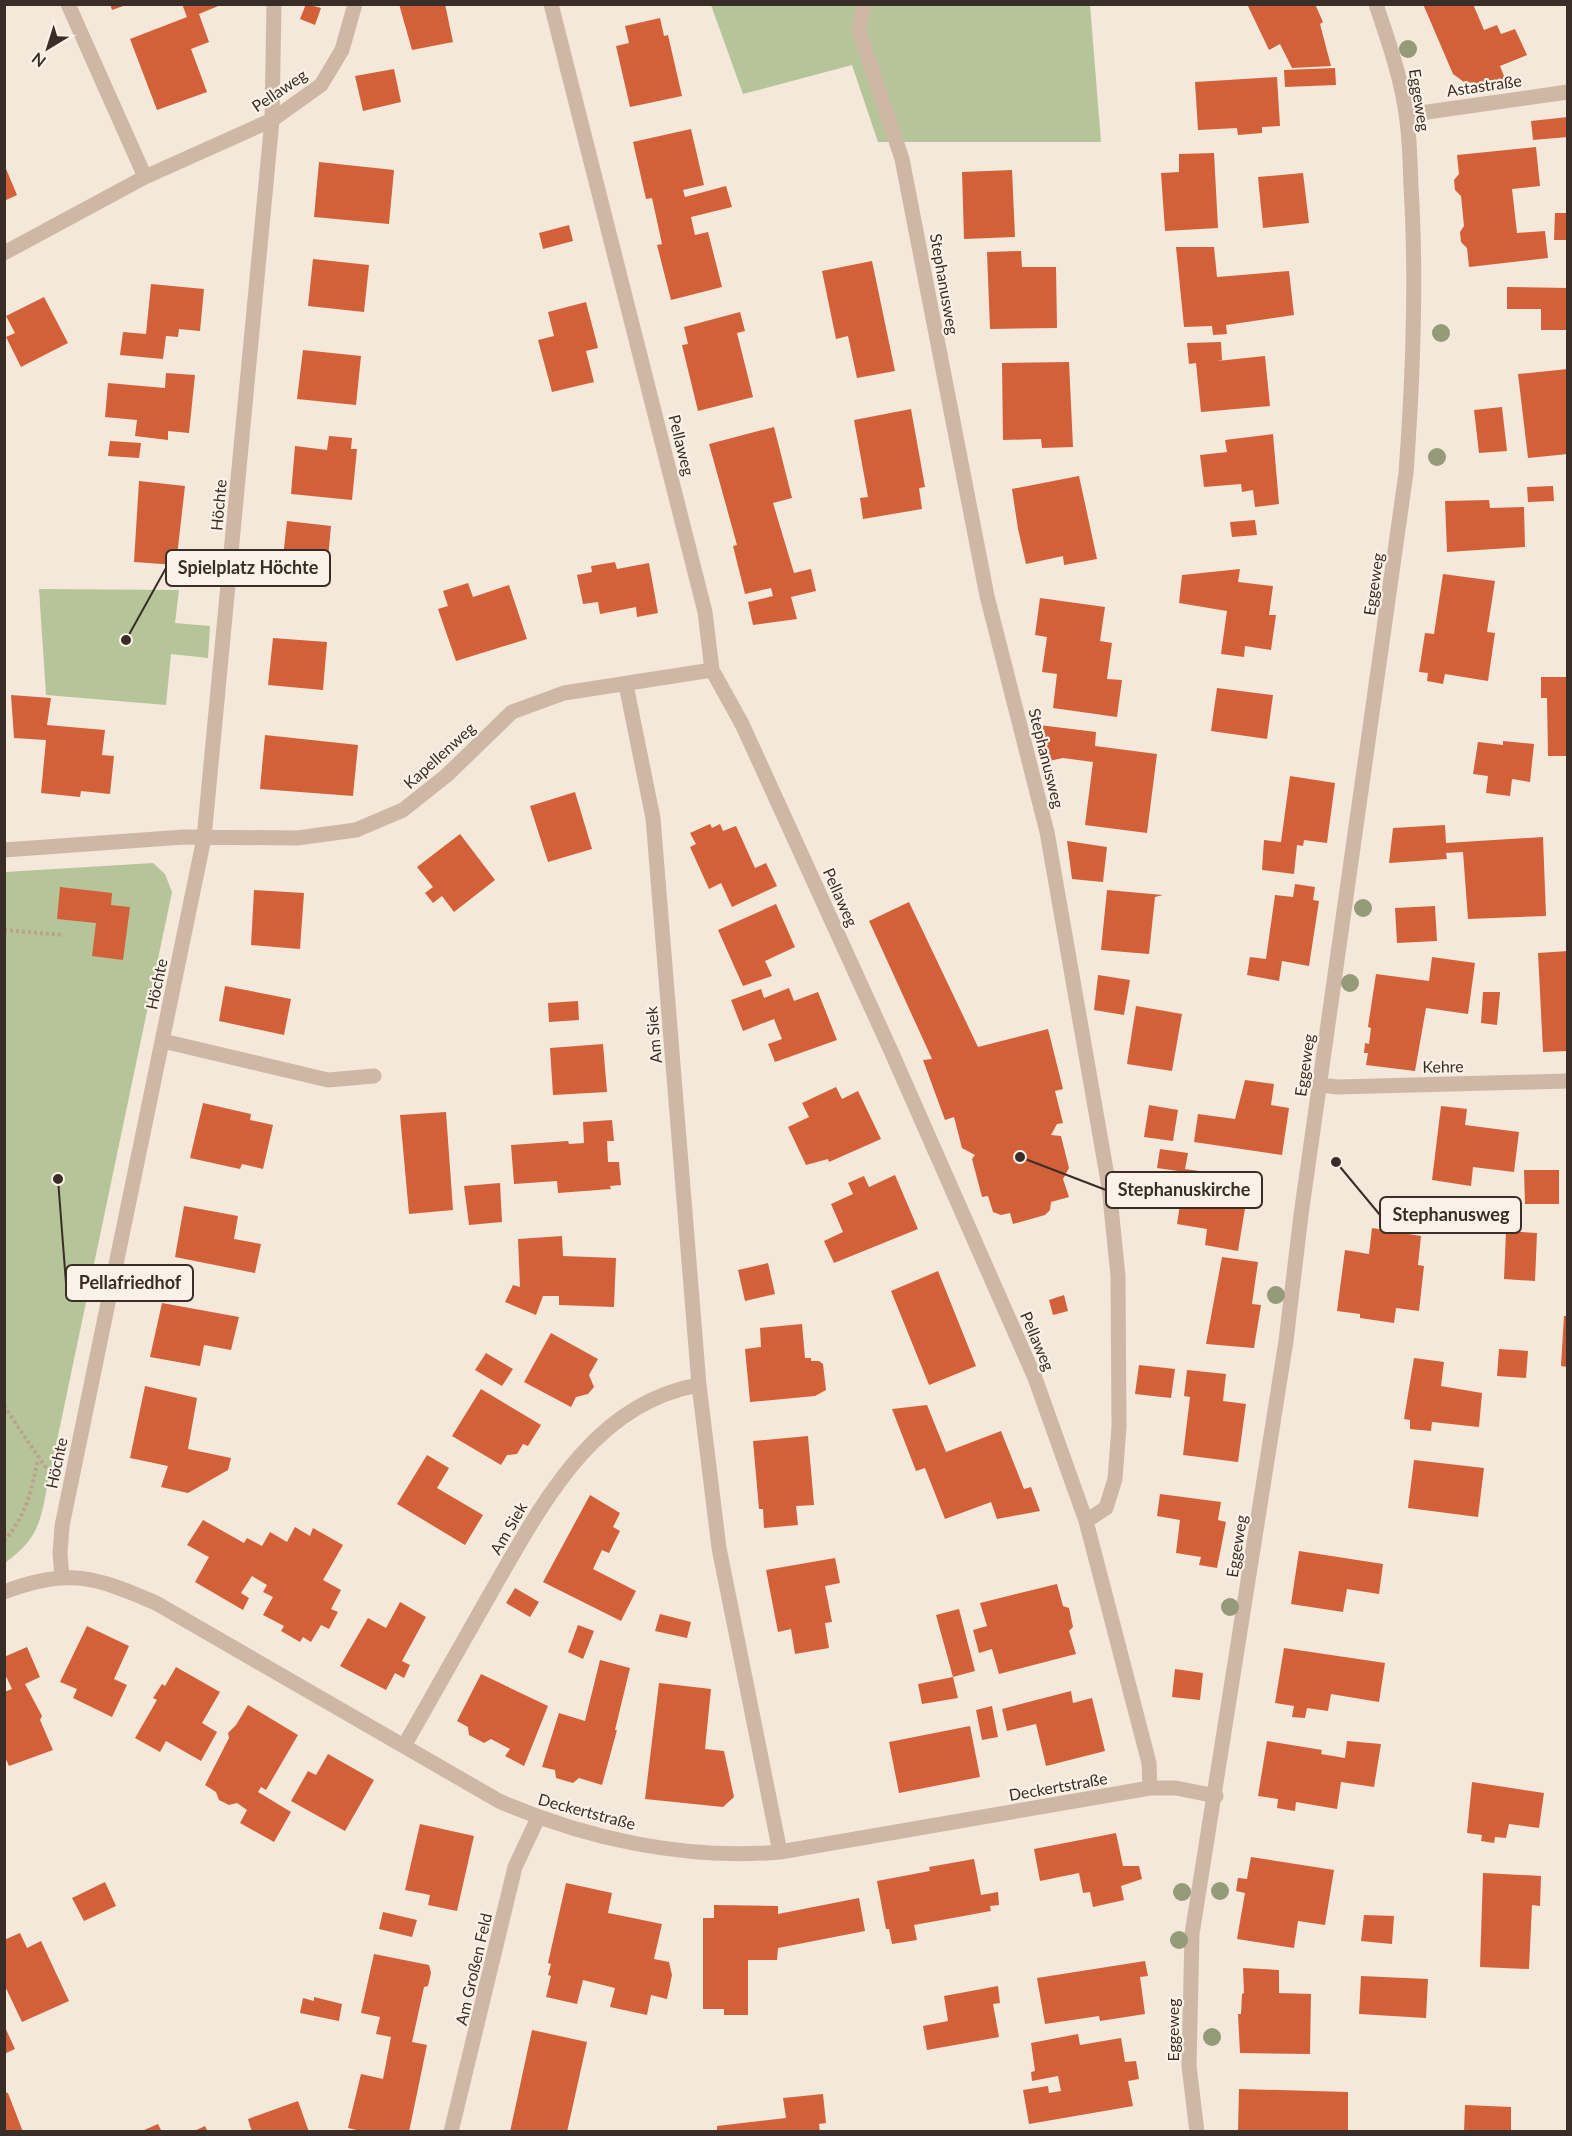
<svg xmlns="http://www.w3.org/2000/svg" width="1572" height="2136" font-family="Lato,sans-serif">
<rect width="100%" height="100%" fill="#f4e8da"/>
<path fill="#b6c599" d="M711 5H1090L1101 142H878L852 65 743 94Z
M39 589 179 590 175 623 210 626 208 658 171 654 166 705 46 695Z
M153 863 165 874 172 892 50 1474C40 1518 43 1535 5 1563V872Z"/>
<path fill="#d2613a" d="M110 4H126V5L112 10Z
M182 4H223L199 14 209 42 191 49 207 92 157 110 130 39 187 17Z
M306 4 321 8 315 25 300 19Z
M399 4H445L453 42 412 50Z
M1247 4H1315L1323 22 1320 24 1331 66 1292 68 1280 44 1269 50Z
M1423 4H1473L1484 30 1497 25 1501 34 1515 29 1527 55 1500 66 1504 76 1503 85 1464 82 1453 74Z
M660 18 664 36 668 35 682 96 630 107 616 46 629 43 625 26Z
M1335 68 1336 85 1285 87 1284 70Z
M394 69 401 102 363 111 355 76Z
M1277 77 1280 126 1262 127V133L1238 135 1237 128 1198 130 1195 82Z
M1568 117V137L1533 140 1531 121Z
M691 129 704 185 683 190 685 197 726 186 732 207 691 217 695 235 708 232 722 287 671 300 657 245 662 244 652 198 646 199 633 142Z
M1536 147 1540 186 1512 189 1517 233 1545 231 1548 258 1469 267 1467 248 1461 242 1460 232 1464 226 1461 196 1455 190 1454 180 1459 174 1457 155Z
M1214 153 1218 228 1165 231 1161 173 1179 172V154Z
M319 162 394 170 389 224 314 217Z
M4 164 17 195 4 201Z
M1012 170 1015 237 964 239 962 172Z
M1303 173 1309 223 1263 228 1258 177Z
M1555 213H1568V240H1554Z
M569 225 573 241 543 249 539 233Z
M1176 247H1214L1217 277 1289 271 1294 315 1226 325 1227 334 1213 335 1212 326 1184 327Z
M1021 251 1022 267H1056L1057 328 990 329 987 252Z
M313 259 369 265 364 312 308 306Z
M872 261 895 371 857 378 848 336 836 339 822 271Z
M151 284 204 289 200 331 179 329 178 337 166 336 163 359 120 355 123 332 146 334Z
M1507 287 1568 288V330H1541V309H1507Z
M44 297 68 343 21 367 6 337 15 333 6 316Z
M586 302 598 348 586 351 594 382 552 392 538 340 554 336 548 312Z
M740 312 745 331 737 333 753 397 698 411 682 345 688 344 684 327Z
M1221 342 1222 360 1217 361 1265 356 1270 406 1201 412 1196 363 1189 364 1187 343Z
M303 350 361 356 356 405 297 399Z
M1069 362 1073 447 1042 448 1041 439 1003 440 1002 363Z
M1568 369V454L1528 458 1518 374Z
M166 373 195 375 189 433 168 431V440L135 436 137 420 105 417 108 383 165 388Z
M1502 407 1507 451 1479 453 1474 410Z
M911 409 925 487 919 488 922 509 863 519 860 498 868 497 854 420Z
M774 427 792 498 773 503 794 573 811 569 816 591 791 597 797 619 753 625 748 602 773 596 771 588 745 594 733 546 737 545 709 444Z
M1273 434 1279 504 1255 507 1253 490 1242 492 1241 484 1204 487 1200 455 1227 452 1225 440Z
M329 436 352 438 351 449H357L352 500 291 494 295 446 327 450Z
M110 441 141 443 139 458 108 456Z
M1079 476 1097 559 1064 565 1063 556 1026 564 1018 529 1012 489Z
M139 481 185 486 176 565 134 562Z
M1553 486 1554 501 1528 502 1527 487Z
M1489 500 1490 508 1524 507 1525 547 1447 552 1445 501Z
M1255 520 1257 535 1232 537 1230 522Z
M287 521 331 526 327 570 282 566Z
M615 562 617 569 649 563 658 613 637 617 636 607 600 614 598 602 583 604 577 575 592 572 591 566Z
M1240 569 1238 582 1273 586 1269 615H1276L1271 650 1245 646 1244 657 1221 654 1227 611 1179 603 1182 575Z
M1443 574 1495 581 1487 632 1495 633 1488 681 1445 674 1443 684 1427 681 1428 673 1419 672 1425 633 1434 634Z
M468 583 473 597 509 585 527 639 456 661 438 609 448 606 443 591Z
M1040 598 1105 607 1100 641 1112 643 1107 679 1122 680 1117 717 1053 708 1057 674 1042 672 1047 637 1035 635Z
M273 638 327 642 323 690 268 685Z
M1541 677H1568V756H1548L1547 698H1541Z
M1217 688 1273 695 1267 739 1211 731Z
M11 695 51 698 47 725 105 730 102 755 114 756 110 794 81 791 80 797 41 793 46 740 14 738Z
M1039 725 1096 732 1095 746 1157 754 1147 833 1085 825 1093 762 1063 758 1049 761Z
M265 735 358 745 353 796 260 789Z
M1503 741 1534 744 1530 782 1512 779 1510 796 1486 793 1488 776 1473 774 1478 742 1503 745Z
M1290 776 1335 783 1327 843 1304 840 1303 846 1297 845 1294 874 1262 870 1264 840 1281 842Z
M575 792 592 849 548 862 530 806Z
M710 824 712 828 720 824 723 831 736 826 755 868 766 863 777 886 732 907 721 883 709 889 690 847 696 844 690 833Z
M1445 825 1446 843 1543 837 1546 916 1468 919 1463 852 1446 853 1447 859 1389 863 1393 828Z
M460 834 495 880 454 912 442 896 433 903 425 893 433 887 417 867Z
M1067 841 1107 847 1103 882 1072 879Z
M1295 884 1315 887 1313 900 1319 901 1309 966 1282 961 1279 981 1247 975 1250 957 1266 959 1275 895 1293 897Z
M60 887 112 893 111 905 130 907 123 960 92 956 96 923 57 919Z
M254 890 304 893 300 949 251 945Z
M1107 890 1163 895 1155 897 1149 954 1101 950Z
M909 902 978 1047 1048 1029 1063 1089 1055 1091 1063 1123 1057 1124 1051 1135 1061 1136 1069 1168 1063 1179 1069 1197 1051 1202 1050 1210 1045 1215 1013 1224 1010 1213 1001 1215 993 1212 988 1196 982 1197 972 1159 975 1155 962 1148 954 1117 945 1120 923 1060 932 1059 869 921Z
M776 904 795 947 765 961 772 976 743 986 718 930Z
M1435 906 1437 941 1397 943 1395 908Z
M1568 951V1051L1543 1052 1538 953Z
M1432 957 1475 963 1468 1014 1426 1008 1415 1071 1366 1065 1368 1053H1364L1365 1043 1369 1044 1371 1028 1368 1027 1376 974 1429 981Z
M1098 975 1130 980 1124 1015 1094 1010Z
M225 986 291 999 284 1035 219 1021Z
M789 988 794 1001 818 992 837 1040 775 1062 768 1044 782 1039 774 1019 743 1031 731 1000 761 989 764 998Z
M1483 992H1500L1497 1025 1481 1023Z
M578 1001 579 1020 549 1022 548 1003Z
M1136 1006 1182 1014 1172 1071 1127 1064Z
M603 1044 607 1092 553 1095 550 1048Z
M1245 1080 1274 1084 1271 1105 1289 1108 1282 1155 1194 1142 1198 1114 1235 1119Z
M836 1087 842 1099 858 1091 881 1139 829 1162 828 1159 806 1165 788 1127 809 1117 802 1103Z
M203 1103 251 1114 250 1120 273 1125 263 1169 242 1164 240 1169 190 1158Z
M1149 1105 1178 1110 1173 1141 1144 1137Z
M1441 1106 1467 1109 1465 1125 1519 1132 1514 1172 1473 1167 1471 1186 1432 1180Z
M446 1112 453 1210 409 1214 400 1115Z
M612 1120 614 1141H607L608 1162H619L621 1185 610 1186 611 1189 558 1193 557 1181 514 1184 511 1145 568 1141 569 1144 584 1143 583 1122Z
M1160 1149 1188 1153 1185 1169 1250 1178 1238 1251 1205 1245 1207 1229 1177 1224 1185 1172 1157 1168Z
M1524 1170H1559V1204H1525Z
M895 1175 918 1229 834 1263 824 1241 843 1232 831 1204 853 1194 848 1183 864 1176 869 1187Z
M500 1183 502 1222 469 1225 464 1186Z
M184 1206 238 1216 234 1239 261 1244 255 1273 175 1257Z
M1372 1228 1421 1236 1418 1265 1424 1266 1419 1311 1396 1308 1394 1323 1360 1318V1314L1337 1311 1345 1250 1369 1254Z
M1506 1231 1537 1233 1535 1281 1504 1279Z
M562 1236 563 1256 616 1258 614 1307 559 1305V1296H543L536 1315 505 1302 513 1285 520 1287 518 1239Z
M1222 1257 1258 1262 1252 1304 1261 1305 1254 1348 1206 1344Z
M768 1263 775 1294 745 1301 738 1270Z
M938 1271 976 1366 929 1385 891 1291Z
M1064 1295 1068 1311 1053 1315 1049 1300Z
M162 1303 239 1317 231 1350 204 1345 200 1366 150 1357Z
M1564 1316H1568V1367L1561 1366Z
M802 1324 805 1358H811V1361H819L823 1364 826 1390 815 1396 750 1402 745 1349 761 1347 760 1328Z
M551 1333 598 1359 589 1375 594 1387 588 1394 576 1397 571 1407 524 1382Z
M1499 1349 1528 1351 1526 1378 1497 1376Z
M486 1353 513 1369 502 1386 475 1370Z
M1414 1358 1444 1362 1441 1386 1482 1393 1479 1427 1432 1422 1431 1431 1410 1429V1420L1404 1419Z
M1139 1365 1175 1369 1171 1398 1135 1394Z
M1187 1370 1226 1374 1223 1401 1246 1404 1238 1462 1183 1455 1190 1397 1184 1396Z
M145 1386 197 1398 188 1449 231 1458 228 1470 188 1493 161 1487 168 1466 130 1458Z
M481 1389 541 1425 528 1446 523 1444 517 1454 507 1455 501 1465 452 1436Z
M927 1405 946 1452 1001 1431 1024 1489 1031 1487 1040 1511 997 1519 991 1502 945 1519 925 1468 916 1471 892 1409Z
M808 1436 814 1505 796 1506 798 1525 764 1528 763 1509H759L753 1441Z
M427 1455 449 1468 437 1488 483 1515 465 1545 397 1504Z
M1414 1460 1484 1468 1478 1517 1408 1508Z
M1160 1494 1221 1502 1218 1520 1226 1522 1217 1568 1199 1565 1201 1557 1176 1553 1180 1520 1157 1516Z
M590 1495 620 1513 613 1527 620 1531 609 1553 602 1550 593 1569 636 1591 621 1621 543 1582Z
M203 1520 244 1543 247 1538 262 1546 270 1532 287 1542 295 1527 310 1536 313 1528 343 1545 323 1580 341 1590 331 1609 338 1612 329 1629 321 1625 311 1642 303 1637 300 1642 281 1631 284 1626 263 1615 273 1597 263 1592 267 1585 252 1576 241 1593 249 1598 243 1610 195 1582 209 1557 187 1545Z
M1299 1551 1383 1564 1379 1594 1347 1589 1343 1612 1291 1604Z
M835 1558 840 1583 825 1586 832 1622 825 1623 829 1648 795 1654 791 1629 778 1632 766 1570Z
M1057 1584 1063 1606 1069 1608 1073 1627 1069 1631 1076 1654 999 1674 992 1649 979 1653 973 1630 987 1626 980 1603Z
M515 1588 539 1602 530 1617 506 1603Z
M400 1602 426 1617 402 1661 410 1665 404 1678 395 1673 386 1690 340 1666 368 1618 386 1628Z
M959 1609 975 1671 953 1677 936 1615Z
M660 1614 691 1622 687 1638 655 1631Z
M578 1625 594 1631 583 1659 568 1652Z
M87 1626 129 1646 114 1679 127 1685 112 1717 73 1698 77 1689 60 1682Z
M27 1647 40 1677 25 1684 42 1716 40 1720 53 1750 9 1766 4 1755V1692L12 1689 4 1672V1657Z
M1284 1648 1385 1663 1379 1702 1331 1694 1328 1711 1307 1708 1305 1718 1292 1717 1294 1706 1275 1703Z
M600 1660 630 1668 615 1730H617L602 1785 579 1778 573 1783 556 1778 555 1770 542 1767 559 1713 585 1721Z
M176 1667 220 1692 202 1723 217 1732 201 1761 166 1741 160 1752 135 1738 157 1700 153 1698 162 1684 165 1686Z
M1175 1669 1203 1673 1200 1700 1172 1697Z
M481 1674 548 1706 524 1766 505 1756 510 1749 491 1739 484 1743 469 1735 468 1727 457 1721Z
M953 1677 958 1698 922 1704 918 1684Z
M659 1683 711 1689 705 1749 724 1751 734 1797 723 1807 645 1799Z
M1071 1691 1073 1703 1092 1698 1105 1751 1046 1766 1036 1724 1007 1731 1002 1709Z
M248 1705 298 1735 266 1790 261 1787 258 1792 291 1812 274 1842 240 1823 247 1810 237 1803 229 1805 219 1800 216 1792 205 1785 229 1738 228 1733 236 1725Z
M992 1706 998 1737 982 1740 976 1710Z
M970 1726 980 1777 899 1793 889 1742Z
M1267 1741 1322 1750 1321 1754 1345 1758 1347 1741 1381 1744 1374 1787 1341 1782 1337 1809 1296 1802 1295 1811 1277 1808 1278 1799 1258 1796Z
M328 1754 374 1780 345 1831 291 1801 308 1771 316 1775Z
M1472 1782 1544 1793 1539 1828 1509 1824 1506 1838 1495 1837 1494 1843 1481 1841 1482 1835 1467 1833Z
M420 1824 474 1836 457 1911 428 1905 430 1895 405 1890Z
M1116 1833 1123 1866H1139L1142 1879 1121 1886 1124 1900 1093 1907 1090 1892 1083 1893 1079 1873 1040 1881 1034 1849Z
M1251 1857 1334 1870 1325 1925 1298 1921 1294 1948 1237 1939 1245 1893 1236 1891 1238 1878 1247 1879Z
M974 1859 981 1895 998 1892 999 1905 990 1906 991 1911 914 1925 917 1940 892 1944 889 1929H886L877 1881 930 1871 929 1867Z
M1483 1873 1541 1876 1540 1906 1532 1905 1529 1969 1480 1967Z
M105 1882 116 1906 84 1921 72 1898Z
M566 1883 612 1893 608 1913 662 1924 654 1959 669 1962 672 1975 667 1999 651 1995 647 2015 610 2007 615 1988 583 1980 577 2004 546 1997 551 1976 548 1975 551 1964 548 1963Z
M859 1898 865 1931 778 1948 777 1960H748V2015H724V2009H703V1918H714V1905L778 1906V1914Z
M383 1912 417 1920 412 1937 379 1929Z
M1364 1915 1394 1916 1392 1944 1361 1941Z
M20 1933 27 1948 41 1941 69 2001 22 2022 4 1984V1940Z
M374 1954 429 1965 431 1973 428 1986 424 1987 412 2042 427 2045 409 2132H365L348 2128 361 2074 383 2079 391 2037 376 2034 380 2017 361 2013Z
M1145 1961 1148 1976 1140 1977 1145 2014 1100 2021 1099 2016 1045 2024 1037 1978Z
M1243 1968 1279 1970V1993L1311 1994 1310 2054 1240 2053 1238 2014H1241L1242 1994 1244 1993Z
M1361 1976 1428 1979 1426 2018 1359 2014Z
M998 1986 1000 2003 993 2004 999 2037 927 2050 923 2026 948 2021 944 1996Z
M314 1997 342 2004 339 2021 300 2013 303 1998 314 2001Z
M4 2025 15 2049 4 2054Z
M532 2030 587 2042 567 2132H510Z
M1078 2034 1080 2045 1121 2038 1125 2062 1136 2061 1139 2079 1128 2081 1133 2106 1029 2124 1023 2090 1048 2086 1049 2093 1061 2091 1058 2076 1032 2081 1031 2072 1035 2071 1031 2043Z
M1239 2089 1348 2092V2132H1238Z
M4 2092 8 2093 23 2132H4Z
M823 2094 826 2123 819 2124 820 2132H717V2126L786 2118 783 2098Z
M298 2101 309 2132H252L248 2119Z
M1465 2105 1511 2107V2132H1464Z
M158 2124 162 2132H142V2131Z
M205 2126 208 2132H192Z"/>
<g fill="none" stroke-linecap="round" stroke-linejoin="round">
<path stroke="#baa28f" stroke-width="4" stroke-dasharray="3 3" stroke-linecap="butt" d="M4 930 64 935
M4 1406 46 1468
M4 1541C27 1514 31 1492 38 1459"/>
<path stroke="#ceb8a5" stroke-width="15" d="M68 4 145 177
M551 4 705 612 712 670 742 724 891 1051 1035 1378 1086 1521 1149 1763 1150 1788
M864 4 859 30 902 159 987 596 1047 832 1109 1187 1118 1276 1119 1427 1115 1479 1106 1508 1086 1521
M1406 115 1568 92
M4 253 145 177 272 120 321 85 342 50 355 4
M626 685 653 818 699 1385 719 1548 780 1852
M4 850 184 837 297 838 356 830 403 810 447 775 512 712 564 693 712 670
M163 1041 328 1080 374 1076
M1320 1085 1338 1087 1568 1081
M62 1577 60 1553 62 1526 204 838 272 120 274 4
M4 1592C68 1567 96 1577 156 1603L499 1801C587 1839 684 1860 780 1852L1150 1788H1176L1216 1796
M404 1746C432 1696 461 1646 489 1596 539 1510 591 1403 699 1385
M451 2132 515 1867 538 1818
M1197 2132 1189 2066 1192 1934 1286 1341 1301 1215 1406 473C1413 378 1417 283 1411 187 1410 163 1410 138 1406 114 1401 76 1388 41 1376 4"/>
</g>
<g fill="#959a78">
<circle cx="1408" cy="49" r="9"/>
<circle cx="1441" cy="333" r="9"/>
<circle cx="1437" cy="457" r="9"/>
<circle cx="1363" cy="908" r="9"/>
<circle cx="1350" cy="983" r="9"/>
<circle cx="1276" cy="1295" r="9"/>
<circle cx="1230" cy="1607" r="9"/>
<circle cx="1220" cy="1891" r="9"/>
<circle cx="1182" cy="1892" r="9"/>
<circle cx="1179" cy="1940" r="9"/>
<circle cx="1212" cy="2037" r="9"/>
</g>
<g text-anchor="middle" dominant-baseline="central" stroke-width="4.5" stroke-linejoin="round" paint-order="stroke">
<g font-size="16" fill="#392d27" stroke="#fbf2e7">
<text transform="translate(1484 85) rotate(-8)">Astastraße</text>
<text transform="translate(279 90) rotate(-34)">Pellaweg</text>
<text transform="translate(1420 100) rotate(81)">Eggeweg</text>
<text transform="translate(945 284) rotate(80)">Stephanusweg</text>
<text transform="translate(682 445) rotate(76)">Pellaweg</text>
<text transform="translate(218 505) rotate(-85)">Höchte</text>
<text transform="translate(1373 584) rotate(-82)">Eggeweg</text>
<text transform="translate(439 755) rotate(-42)">Kapellenweg</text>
<text transform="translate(1047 758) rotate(76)">Stephanusweg</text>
<text transform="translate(841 897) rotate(66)">Pellaweg</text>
<text transform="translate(156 984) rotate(-78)">Höchte</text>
<text transform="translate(653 1035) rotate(-95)">Am Siek</text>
<text transform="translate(1304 1065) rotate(-82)">Eggeweg</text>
<text transform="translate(1443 1066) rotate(-1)">Kehre</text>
<text transform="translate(1038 1341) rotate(67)">Pellaweg</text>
<text transform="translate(56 1463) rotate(-78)">Höchte</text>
<text transform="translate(508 1528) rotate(-60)">Am Siek</text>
<text transform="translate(1236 1546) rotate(-81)">Eggeweg</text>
<text transform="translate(1058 1786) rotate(-10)">Deckertstraße</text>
<text transform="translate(587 1811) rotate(15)">Deckertstraße</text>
<text transform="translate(473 1969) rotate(-77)">Am Großen Feld</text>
<text transform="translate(1172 2030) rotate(-90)">Eggeweg</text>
</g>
</g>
<path fill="none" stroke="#392d27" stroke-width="2" d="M126 640L166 568M1020 1157L1106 1190M1336 1162L1380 1215M58 1179L66 1283"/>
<g fill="#392d27" stroke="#fbf2e7" stroke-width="2">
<circle cx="126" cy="640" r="6"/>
<circle cx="1020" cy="1157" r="6"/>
<circle cx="1336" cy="1162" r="6"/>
<circle cx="58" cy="1179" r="6"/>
</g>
<g fill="#fbf2e7" stroke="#392d27" stroke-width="2">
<rect x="166" y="550" width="164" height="36" rx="6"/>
<rect x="1106" y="1172" width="156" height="36" rx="6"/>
<rect x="1380" y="1197" width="141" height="36" rx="6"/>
<rect x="66" y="1265" width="127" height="36" rx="6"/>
</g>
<g font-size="18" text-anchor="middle" font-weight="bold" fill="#392d27">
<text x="248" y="574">Spielplatz Höchte</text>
<text x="1184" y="1196">Stephanuskirche</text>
<text x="1451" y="1221">Stephanusweg</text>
<text x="130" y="1289">Pellafriedhof</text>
</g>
<rect width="1572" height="2136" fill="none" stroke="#392d27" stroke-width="12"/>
<g transform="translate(48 48) rotate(218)" stroke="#fbf2e7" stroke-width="4.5" paint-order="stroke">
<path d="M0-4.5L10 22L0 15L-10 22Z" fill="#392d27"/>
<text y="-9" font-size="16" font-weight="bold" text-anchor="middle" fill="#392d27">N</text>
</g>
</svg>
